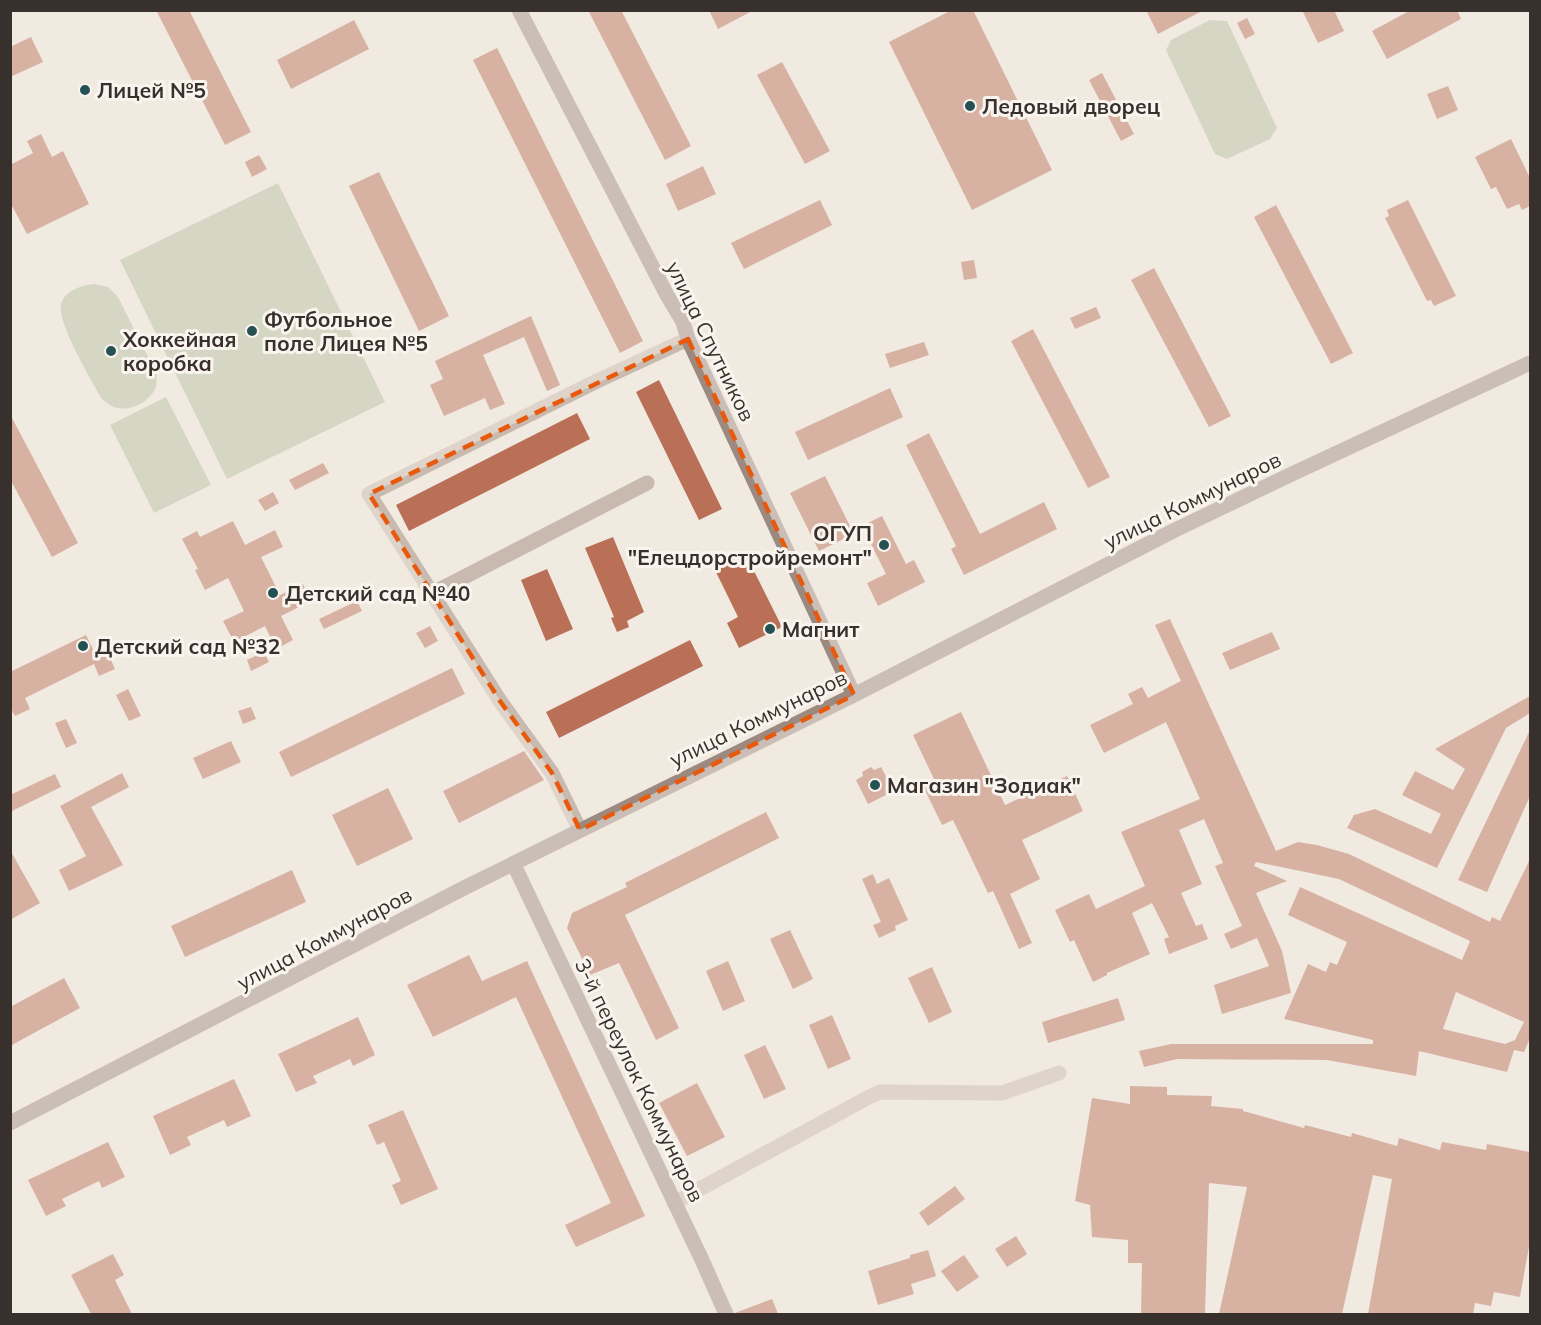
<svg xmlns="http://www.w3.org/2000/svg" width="1541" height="1325" font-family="Mulish,sans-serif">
<rect width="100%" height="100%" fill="#f1eae1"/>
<path fill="#b5bfa2" d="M1210 20 1227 21 1277 128 1270 139 1227 159 1215 154 1166 50 1171 40Z
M278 183 385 402 227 479 120 260Z
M95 284 108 287 118 297 157 375C156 379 157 386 155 389 149 402 131 411 118 408 111 407 106 402 101 398 91 379 57 323 61 304 65 290 83 285 95 284Z
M166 397 211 485 154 513 110 425Z"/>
<path fill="#b97057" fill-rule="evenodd" d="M156 10H189L251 132 225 145Z
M588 10H621L691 146 665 160Z
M709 10H754L718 29Z
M952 10H973L1052 170 972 210 889 42Z
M1146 10H1204L1158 34Z
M1302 10H1334L1344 31 1318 43Z
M1411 10H1457L1461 19 1387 59 1372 31Z
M1247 18 1255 34 1245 39 1237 23Z
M354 20 369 49 291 89 277 60Z
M31 37 43 62 10 77V47Z
M497 48 643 341 620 353 473 60Z
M782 62 830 151 805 164 757 75Z
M1102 73 1134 134 1121 141 1089 80Z
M1448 86 1458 110 1437 119 1427 94Z
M41 134 52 157 63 151 89 204 27 234 10 202V165L33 153 27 141Z
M1511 139 1530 178V206L1522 210 1519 204 1507 209 1496 187 1491 189 1475 157Z
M259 155 267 169 252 177 245 162Z
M703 166 716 194 678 211 666 184Z
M379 172 449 316 419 331 349 186Z
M820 200 832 225 744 269 731 243Z
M1408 200 1456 296 1434 306 1431 300 1427 301 1385 218 1389 216 1387 210Z
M1276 205 1353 353 1331 364 1254 217Z
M974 260 977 278 964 280 961 262Z
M1154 268 1231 416 1209 427 1131 280Z
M1096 307 1101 318 1075 329 1070 318Z
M531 316 560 385 547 391 524 337 483 355 505 404 490 410 485 398 444 416 430 385 443 379 435 361Z
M1033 329 1110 477 1088 488 1011 341Z
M924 342 929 355 890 368 885 354Z
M659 380 722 509 699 520 636 392Z
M890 388 903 417 808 460 795 432Z
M577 413 590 439 409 531 396 505Z
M10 414 78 543 52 557 10 479Z
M929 433 980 534 1044 502 1057 529 964 575 951 549 956 546 906 445Z
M323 463 329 473 295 490 289 480Z
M825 476 854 534 819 551 790 493Z
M273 492 279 503 265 511 258 500Z
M882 516 906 564 914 560 925 582 878 606 867 583 886 574 862 526Z
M233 521 245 545 275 530 283 547 261 557 280 595 303 584 311 601 281 616 293 640 276 649 265 626 234 642 223 621 244 611 228 578 205 590 195 570 198 569 182 539 197 531 200 537Z
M613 537 644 612 627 621 629 627 617 632 611 618 614 617 585 548Z
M745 553 782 627 739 648 727 623 738 617 714 568Z
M547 569 573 629 546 641 521 580Z
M357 601 362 611 324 629 319 619Z
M1170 619 1276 851 1298 842 1317 845 1349 854 1490 922 1492 917 1500 921 1530 859V1038L1524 1052 1514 1050 1507 1072 1419 1051 1416 1076 1327 1060 1177 1059 1144 1067 1139 1051 1171 1044H1373V1040L1284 1019 1308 964 1326 972 1330 962 1337 965 1347 942 1288 915 1300 887 1462 960 1470 941 1339 879 1256 862 1254 866 1287 881 1256 893 1282 951 1291 993 1222 1014 1214 985 1269 966 1257 938 1231 949 1224 934 1242 926 1215 866 1223 863 1204 819 1179 830 1202 884 1181 893 1196 926 1202 924 1208 939 1169 954 1164 939 1169 937 1152 903 1132 913 1150 954 1107 973V975L1093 982 1074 940 1070 942 1055 910 1089 894 1096 909 1145 886 1121 832 1200 799 1166 722 1104 753 1090 725 1133 704 1128 694 1142 687 1148 698 1181 681 1155 625ZM1456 992 1524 1022 1515 1040 1505 1044 1443 1029Z
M430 626 438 641 425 648 416 633Z
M1272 632 1280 649 1230 670 1222 653Z
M86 635 96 655 107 651 115 669 99 676 94 664 25 698 30 709 15 716 10 707V672Z
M690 640 703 666 559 738 546 712Z
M264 652 269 662 251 671 247 660Z
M452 668 465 694 291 777 279 752Z
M128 689 141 716 129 721 116 695Z
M1530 696V713L1506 728 1437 868 1347 828 1354 815 1375 809 1431 834 1441 814 1402 795 1415 771 1453 790 1465 769 1435 749Z
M251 707 256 719 243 724 238 711Z
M961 712 1005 805 1067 776 1083 811 1022 840 1040 879 1010 894 1032 943 1019 949 993 891 988 893 953 820 942 825 922 784 934 779 913 735Z
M66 719 77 743 66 748 55 723Z
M1530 730V796L1487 892 1458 880Z
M231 741 241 762 203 779 193 758Z
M524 751 544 780 459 823 443 791Z
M871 767 874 770 881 767 894 791 868 804 856 780 863 776 862 772Z
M122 773 129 787 91 807 123 865 69 891 59 870 86 856 60 806Z
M55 774 61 787 10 812V795Z
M388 788 413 839 357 866 332 815Z
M766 812 779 838 625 915 679 1028 656 1040 619 963 590 975 567 928 572 913 627 887 625 883Z
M10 850 40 903 10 920Z
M292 870 306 902 185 957 171 926Z
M873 874 877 884 889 878 908 920 895 926 896 930 879 938 873 925 881 922 862 879Z
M790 930 813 979 793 989 770 939Z
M469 955 482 981 527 961 645 1216 576 1247 565 1225 611 1203 516 997 433 1037 407 985Z
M728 961 745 1001 723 1011 706 971Z
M932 967 952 1012 929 1023 908 978Z
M64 978 80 1008 10 1046V1007Z
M1118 998 1125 1020 1048 1043 1042 1022Z
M832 1015 851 1059 828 1069 809 1025Z
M358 1017 375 1055 353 1066 350 1059 313 1076 317 1083 296 1092 278 1054Z
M765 1045 786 1089 764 1099 744 1055Z
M234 1079 251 1116 227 1127 224 1120 187 1137 191 1145 170 1155 153 1116Z
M697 1083 725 1137 687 1156 659 1103Z
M1130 1086 1167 1087V1095L1212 1096 1211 1106 1243 1109V1111L1304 1128 1305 1125 1351 1137 1352 1133 1397 1146 1399 1138 1440 1150 1442 1142 1486 1150 1487 1144 1530 1152V1241L1520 1297 1494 1292 1491 1306 1475 1303 1473 1314H1368L1392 1179 1373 1175 1342 1314H1219L1247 1187 1209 1183 1205 1314H1141L1142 1263H1128V1240L1092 1237 1090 1205 1075 1201 1092 1098 1130 1104Z
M403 1110 438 1189 401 1205 392 1185 401 1181 384 1142 377 1145 368 1125Z
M108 1142 125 1177 102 1188 99 1181 62 1199 66 1206 46 1216 28 1180Z
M955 1186 965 1199 928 1226 919 1213Z
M1016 1236 1027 1254 1007 1267 995 1249Z
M928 1250 936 1276 911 1284 914 1294 878 1305 868 1271 910 1258V1255Z
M113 1254 124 1275 115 1280 132 1314H91L71 1275Z
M964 1255 979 1277 957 1292 941 1271Z
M772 1299 778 1314H736L735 1313Z"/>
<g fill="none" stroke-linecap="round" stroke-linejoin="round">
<path stroke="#c8baae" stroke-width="15" d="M433 593 647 483
M580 830 552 773 500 701 369 494 597 381 688 339
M674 1203 869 1097 880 1092 1002 1093 1059 1073"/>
<path stroke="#9c8a80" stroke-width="15" d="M519 10 667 295 683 322 688 339 854 695
M514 865 702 1260 726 1314
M10 1123 462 889 854 695 1175 530 1294 473 1530 363"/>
</g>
<path d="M0 0H1541V1325H0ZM688 339 854 695 580 830 552 773 500 701 369 494Z" fill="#f1eae1" fill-opacity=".55" fill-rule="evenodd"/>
<path fill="none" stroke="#e8590c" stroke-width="4.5" stroke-dasharray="12 8" stroke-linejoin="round" d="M688 339 854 695 580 830 552 773 500 701 369 494Z"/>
<g fill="#255155" stroke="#f9f4ed" stroke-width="2">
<circle cx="85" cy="90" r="6"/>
<circle cx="970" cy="106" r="6"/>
<circle cx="252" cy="331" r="6"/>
<circle cx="111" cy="351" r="6"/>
<circle cx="884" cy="545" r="6"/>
<circle cx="273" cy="593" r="6"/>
<circle cx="770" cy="629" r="6"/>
<circle cx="83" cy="646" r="6"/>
<circle cx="875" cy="785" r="6"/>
</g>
<g text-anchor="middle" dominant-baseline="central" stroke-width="6" stroke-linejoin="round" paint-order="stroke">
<g font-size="21" font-weight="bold" fill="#38302c" stroke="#f9f4ed" text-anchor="start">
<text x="97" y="90">Лицей №5</text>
<text x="982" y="106">Ледовый дворец</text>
<text x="264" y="319">Футбольное<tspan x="264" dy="24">поле Лицея №5</tspan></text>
<text x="123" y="339">Хоккейная<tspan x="123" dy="24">коробка</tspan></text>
<text x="872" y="533" text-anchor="end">ОГУП<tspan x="872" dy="24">"Елецдорстройремонт"</tspan></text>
<text x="285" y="593">Детский сад №40</text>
<text x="782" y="629">Магнит</text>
<text x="95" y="646">Детский сад №32</text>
<text x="887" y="785">Магазин "Зодиак"</text>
</g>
<g font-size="21" fill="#38302c" stroke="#f9f4ed">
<text transform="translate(711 341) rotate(64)">улица Спутников</text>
<text transform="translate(1192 500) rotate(-26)">улица Коммунаров</text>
<text transform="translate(758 718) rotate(-26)">улица Коммунаров</text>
<text transform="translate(324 938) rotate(-28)">улица Коммунаров</text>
<text transform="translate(640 1080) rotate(64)">3-й переулок Коммунаров</text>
</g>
</g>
<rect width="1541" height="1325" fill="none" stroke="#38302c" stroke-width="24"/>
</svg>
